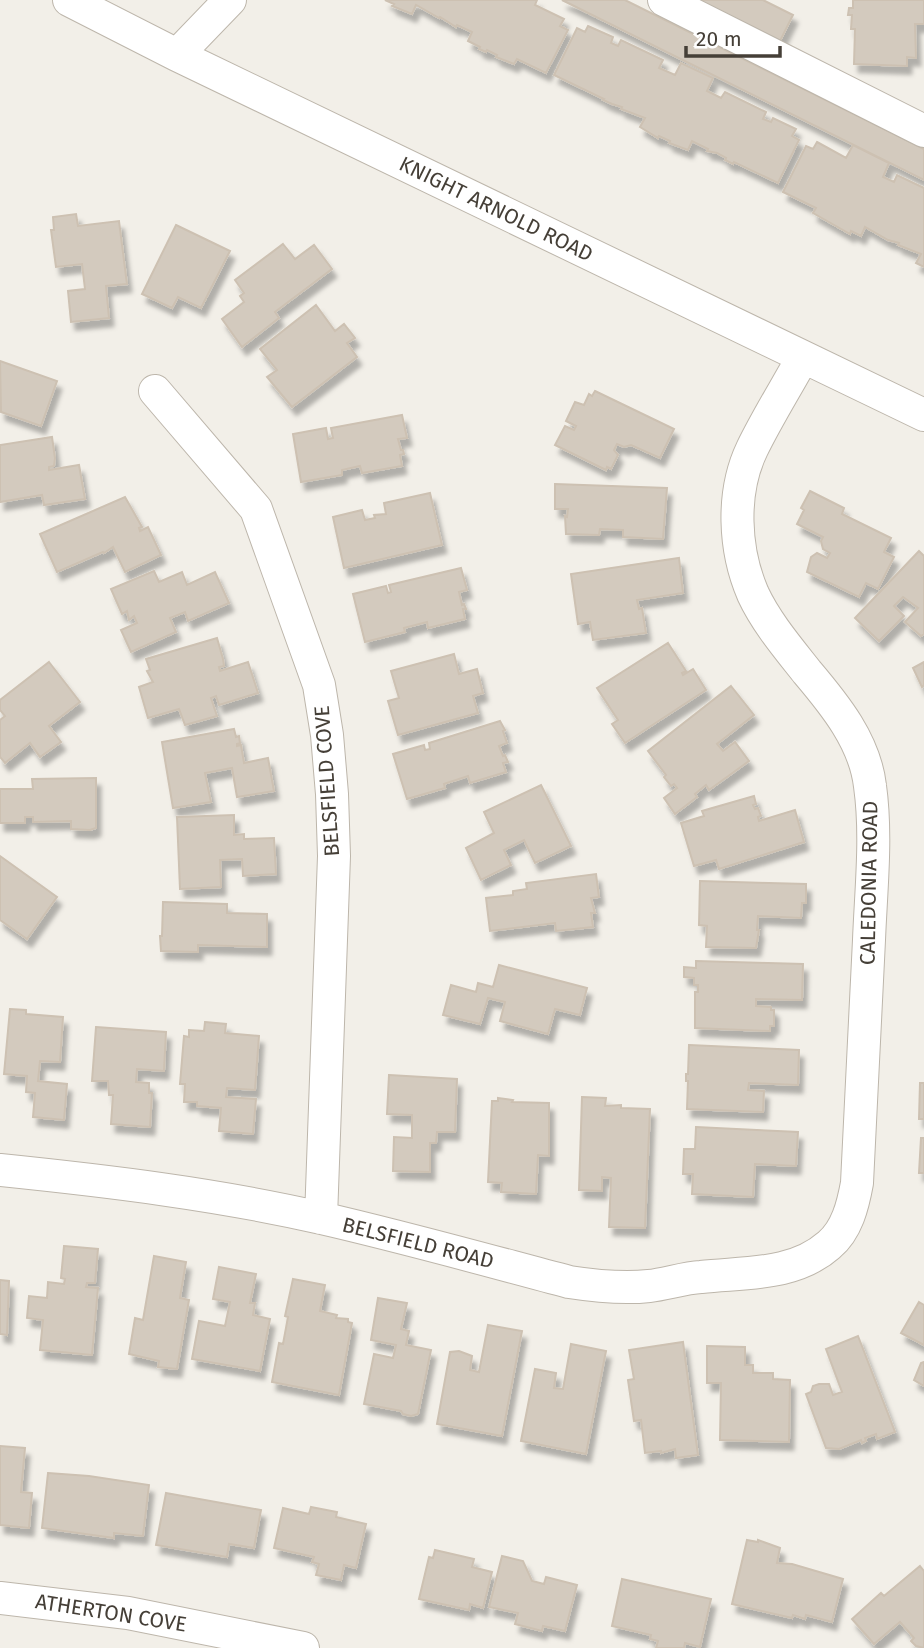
<svg xmlns="http://www.w3.org/2000/svg" width="924" height="1648" font-family="'Fira Sans',sans-serif">
<defs>
<filter id="shadow"><feDropShadow dx="4.5" dy="8" stdDeviation="2" flood-color="#0004"/></filter>
</defs>
<rect width="100%" height="100%" fill="#f2efe8"/>
<path fill="#d3cabe" stroke="#cdc1b2" stroke-width="2" filter="url(#shadow)" d="M385 0H537L535 5 564 19 560 26 568 30 546 73 517 59 514 64 496 57 497 55 487 50 486 52 479 49 480 47 468 41 472 32 457 25 456 27 440 17 439 18 416 5 412 14 392 6 394 4Z
M562 0H625L924 149V180Z
M697 0H763L793 15 780 41Z
M853 0H924V24H915L916 58 907 57V66L854 64 855 29H851L852 15H848L849 8H853Z
M588 26 613 37 611 43 618 46 621 40 663 60 659 68 675 75 681 63 713 78 707 91 721 98 725 92 766 112 763 119 771 122 773 118 796 129 792 136 799 140 778 183 734 162 733 164 725 160 726 158 717 153 707 151 708 149 692 141 688 150 669 143 670 141 659 136 658 138 640 127 645 118 621 109 622 107 612 104 603 100 604 99 554 75 577 28 585 32Z
M817 142 846 158 853 145 889 163 883 177 894 182 897 175 924 188V267L916 263 921 254 898 245 899 243 888 240 865 227 861 236 851 231 850 234 813 213 816 208 783 192 806 146 813 149Z
M76 214 78 226 119 221 127 284 106 286 109 318 71 322 68 291 85 289 82 264 56 267 51 230H54L53 217Z
M176 225 230 251 201 308 178 297 172 308 142 294Z
M283 244 295 259 314 245 332 269 275 312 279 318 242 347 222 319 244 302 240 296 244 293 235 280Z
M316 305 335 331 344 324 355 338 347 343 357 357 292 407 267 377 277 370 260 349Z
M0 361 57 381 41 426 1 412Z
M595 391 674 429 660 458 631 445 624 447 617 444 614 450 618 455 611 469 607 467 606 470 555 445 565 426 574 430 576 426 566 421 575 402 584 405 589 394 592 396Z
M402 415 407 438 398 439 401 450H403L404 454 400 455 402 466 362 473 360 466 342 470V475L301 482 293 434 326 428 328 439 333 438 331 428Z
M52 437 55 458 54 466 49 467V470L79 465 85 499 44 505 42 495 0 502V445Z
M555 484 667 488 663 539 623 537V530L600 529 599 535 566 534 565 516 567 517 568 509H555Z
M810 491 844 508 842 514 891 538 884 552 894 557 878 589 866 583 859 597 807 572 811 557 817 553 827 558 830 553 823 549 821 541 823 537 797 524 804 510 801 508Z
M430 493 442 545 344 568 333 517 362 510 365 520 375 518 374 515 386 514 384 503Z
M125 497 142 527 139 528 140 531 148 527 161 555 125 572 113 547 104 553 103 552 57 572 40 534Z
M919 551 924 556V634L921 636 905 622 918 608 903 597 894 606 904 616 879 641 855 618Z
M679 558 683 593 637 600 639 609 642 608 646 633 593 640 590 622 578 624 571 574Z
M461 568 467 590 459 592 462 605 464 604 466 609H463L465 619 428 628 427 622 404 628 405 632 365 642 353 594 386 586 388 593 391 592 389 585Z
M154 571 159 582 182 572 187 585 215 572 229 603 188 621 185 612 170 618 176 632 131 652 121 630 137 623 134 616 129 620 127 611 122 614 111 589Z
M217 638 223 659 224 666 219 667 220 671 248 662 258 693 219 705 216 696 211 698 217 716 185 725 179 709 148 718 139 687 153 682 147 671 150 670 146 659Z
M668 643 686 671 682 673 683 675 693 669 706 690 625 743 612 724 618 720 597 688Z
M454 654 459 674 477 669 483 693 473 696 478 713 398 735 388 701 399 698 391 671Z
M49 662 80 702 49 726 61 742 40 757 30 743 5 763 0 757V720L5 716 0 710V700Z
M924 662V685L922 687 913 668Z
M731 686 754 715 717 744 723 751 735 742 749 761 709 790 706 785 695 794 697 797 675 814 664 798 677 788 674 784 671 786 664 777 666 775 648 751Z
M500 721 505 730 503 731 507 743 499 746 503 756 505 755 508 762 503 763 506 772 470 783 468 776 444 784 445 788 407 799 393 754 424 745 425 750 430 749 429 743Z
M234 729 236 737 239 736 240 743 237 744V746L241 745 244 763 268 758 274 791 237 797 232 768 205 773 211 802 173 808 162 742Z
M96 778V828L90 830 71 829V821L33 822V817H25V823H0V789H33L32 779Z
M541 785 571 846 535 863 524 840 504 850 511 865 481 880 466 848 494 833 484 812Z
M754 796 756 804 753 805 755 809 758 808 761 816 758 817 759 821 795 810 804 842 719 869 716 860 694 866 681 823 704 816 702 811Z
M234 815V835L244 834V839L274 838 276 874 243 876 242 859 220 860 221 887 180 889 177 817Z
M0 856 57 897 27 939 0 920Z
M596 874 599 897 591 898 595 913H591L593 927 556 931 555 923 490 931 486 898 513 895V891L527 889 526 883Z
M700 881 806 884V903H802L801 918 758 916 757 930H759L756 948 706 947 707 926 699 925Z
M163 902 227 904V913L267 914V947L198 945V952L161 951 160 936H162Z
M696 961 803 964 802 1000 756 999V1006L771 1007V1010H774V1026H770V1031L695 1028V992H698V985H694V978L684 977V967L696 968Z
M499 965 587 988 580 1015 555 1009 548 1034 500 1021 505 1002 488 998 480 1024 443 1015 451 985 476 992 478 983 493 987Z
M10 1009 26 1010V1014L63 1017 60 1062 40 1061 38 1081 67 1084 64 1120 33 1117 35 1093 26 1092 27 1076 4 1074Z
M205 1022 226 1024 225 1033 259 1036 255 1090 227 1088 226 1097 256 1099 253 1134 219 1131 221 1108 197 1106V1102H184L185 1084H180L184 1036 189 1037V1030L204 1031Z
M96 1027 166 1032 164 1071 137 1069 136 1082 149 1083V1093H152L150 1127 111 1124 113 1095H109L108 1081H92Z
M689 1045 799 1050 798 1085 749 1083 748 1090 764 1091 763 1112 687 1109 688 1081H686V1074H688Z
M389 1075 457 1079 455 1132H437L436 1143H430V1172L393 1171 394 1137 412 1138V1115L387 1114Z
M920 1083H924V1119H919Z
M582 1097 606 1098 605 1106 621 1105V1108L650 1109 645 1228 609 1227 611 1178 602 1177V1191L579 1190Z
M498 1098 513 1100 512 1102 549 1103V1156L538 1155 536 1194 501 1192 502 1183 488 1182 492 1101H498Z
M696 1127 798 1132 796 1166 755 1164 753 1197 692 1194 693 1174H683L684 1149H695Z
M921 1138H924V1173H919Z
M64 1246 98 1249 95 1283H87L86 1287 98 1288 92 1355 40 1350 43 1320 27 1318 29 1296 47 1298 48 1282 64 1284 65 1279 61 1278Z
M154 1256 186 1262 180 1298 189 1300 177 1369 158 1367 159 1361 129 1354 135 1318 143 1320Z
M219 1267 256 1274 250 1303H255L253 1315 270 1319 260 1371 192 1359 199 1321 225 1326 230 1302 213 1299Z
M293 1279 325 1285 320 1311 337 1315 336 1318 348 1319V1322L352 1323 339 1395 272 1382 279 1343 283 1344 288 1317 285 1316Z
M0 1280 9 1281 7 1335 0 1334Z
M378 1298 407 1303 401 1329 409 1331 406 1345 431 1350 418 1414 411 1416 403 1414 401 1411 364 1404 374 1354 393 1358 396 1345 371 1340Z
M919 1302 924 1305V1345L901 1333Z
M488 1325 522 1331 502 1436 437 1424 450 1352 459 1351 472 1356 470 1370 479 1372Z
M858 1336 895 1432 877 1439 876 1434 865 1438 866 1441 862 1443 861 1440 839 1449 826 1448 806 1394 811 1392 813 1386 819 1384H829L833 1395 842 1392 826 1349Z
M683 1342 698 1455 676 1458 675 1449 661 1453V1451L645 1453 641 1420 634 1421 628 1380 634 1379 629 1350Z
M571 1344 606 1351 586 1454 521 1441 535 1369 556 1373 554 1388 563 1389Z
M707 1346 745 1347V1365H753V1373H773V1379L790 1380 789 1442 720 1440 721 1383H707Z
M924 1362V1386L914 1380 921 1363Z
M0 1446 25 1448 21 1492 32 1493 29 1528 0 1525Z
M48 1473 89 1476 149 1485 143 1536 114 1533V1538L42 1528Z
M166 1493 261 1510 254 1548 229 1544 227 1557 156 1545Z
M311 1507 337 1512 336 1517 366 1524 356 1568 344 1565 341 1580 316 1575 319 1564 312 1562 314 1557 274 1548 283 1508 309 1514Z
M747 1540 758 1542V1540L780 1548 777 1563 792 1564 843 1579 832 1622 806 1615 805 1619 793 1615 792 1618 732 1604Z
M435 1550 474 1559 472 1567 492 1572 483 1608 470 1604 469 1610 419 1599 429 1557 433 1558Z
M502 1556 523 1561 532 1581 544 1584 546 1577 577 1585 565 1631 543 1626 542 1631 515 1624 518 1613 489 1607Z
M920 1566 924 1571V1648L916 1646 911 1641 914 1638 900 1622 874 1644 852 1619 881 1593 884 1596Z
M622 1579 711 1599 700 1647 685 1643 684 1648H656L658 1641 650 1639 651 1635 612 1626Z"/>
<g fill="none" stroke-linecap="round" stroke-linejoin="round">
<g stroke="#bdb6ab" stroke-width="34">
<path id="street" d="M69 0 177 55 924 415
M664 0 924 131
M177 55 230 0
M155 391 256 509 319 685 327 735 332 794 334 856 321 1218
M0 1170C107 1181 216 1194 321 1218 404 1237 486 1260 569 1282 595 1286 622 1289 649 1286 666 1284 684 1278 701 1277 745 1272 794 1276 829 1245 847 1230 853 1205 857 1183 861 1102 865 1021 869 940 871 889 877 836 870 786 865 742 835 705 807 672 788 648 766 622 753 594 734 550 731 493 752 449 767 418 786 388 803 357
M0 1598 128 1613 303 1648"/>
</g>
<use href="#street" stroke="#fff" stroke-width="32"/>
</g>
<g text-anchor="middle" dominant-baseline="central" stroke-width="5" stroke-linejoin="round" paint-order="stroke">
<g font-size="21" fill="#453f37" stroke="#fff">
<text transform="translate(496 209) rotate(26)">KNIGHT ARNOLD ROAD</text>
<text transform="translate(327 781) rotate(-94)">BELSFIELD COVE</text>
<text transform="translate(869 883) rotate(-89)">CALEDONIA ROAD</text>
<text transform="translate(418 1243) rotate(14)">BELSFIELD ROAD</text>
<text transform="translate(111 1613) rotate(9)">ATHERTON COVE</text>
</g>
</g>
<path d="M686 46v10h94v-10" fill="none" stroke="#453f37" stroke-width="3.5"/>
<text x="696" y="46" font-size="21" fill="#453f37" stroke="#ffffff" stroke-width="5" paint-order="stroke">20 m</text>
</svg>
